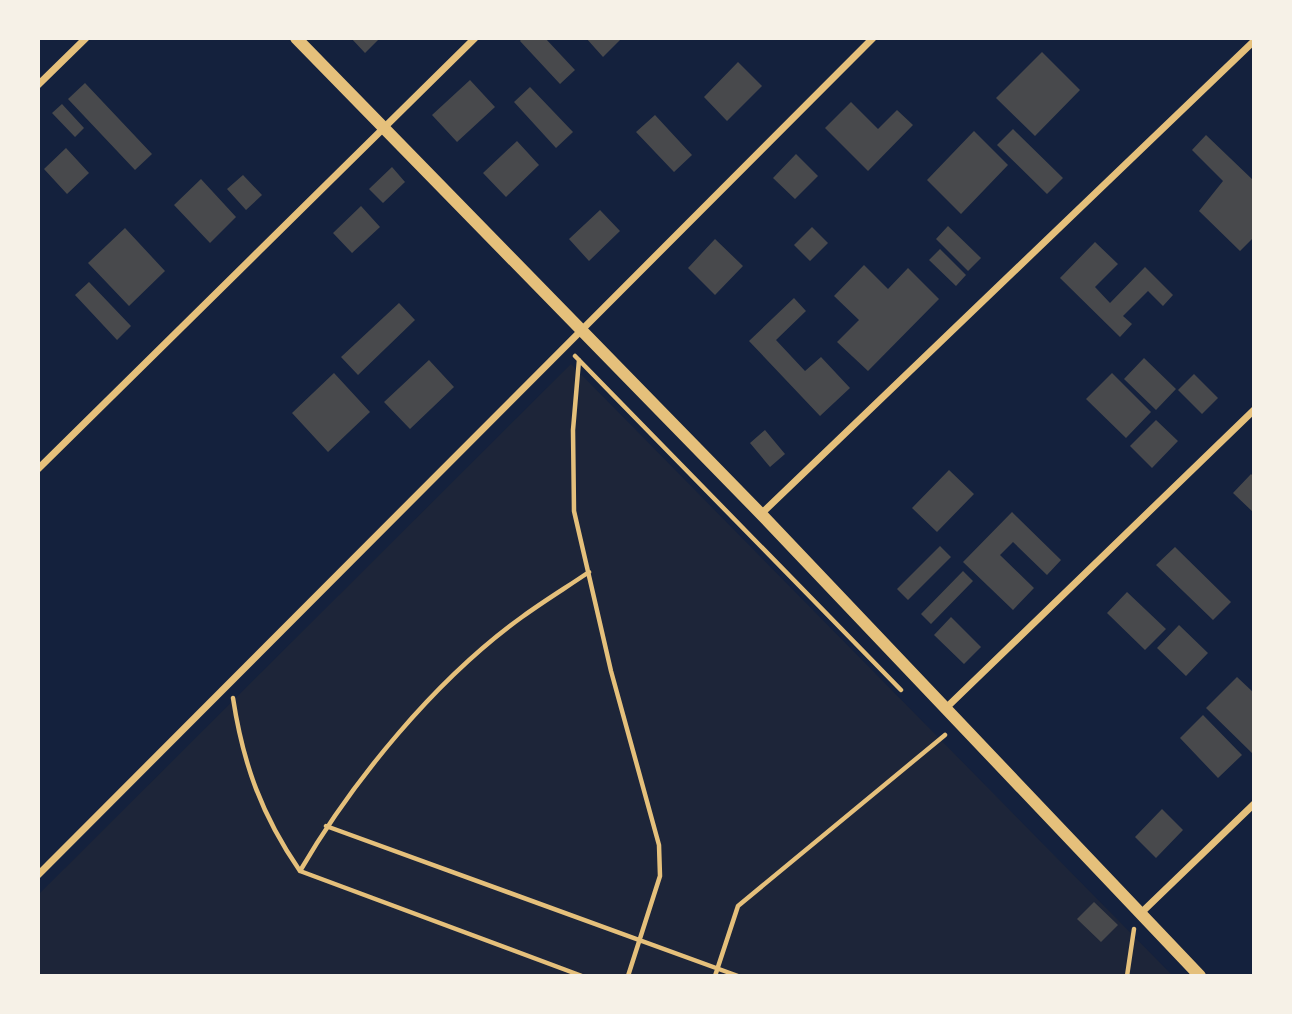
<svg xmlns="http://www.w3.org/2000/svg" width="1292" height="1014" font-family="'PT Sans',sans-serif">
<rect width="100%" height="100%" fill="#14213d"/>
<path fill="#1d2539" d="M571 364 1172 975 39 976V894Z"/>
<path fill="#48494c" d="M351 38H380L365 53Z
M522 38H545L575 70 560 84 520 41Z
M586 38H622L603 57Z
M1042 52 1080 90 1035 136 996 98Z
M738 62 762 86 727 121 704 97Z
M470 80 495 107 457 142 432 115Z
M85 83 152 154 135 170 68 99Z
M530 87 573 132 556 148 514 102Z
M851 102 878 129 897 110 913 125 868 171 825 128Z
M62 104 84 128 75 137 52 113Z
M655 115 692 155 674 172 636 132Z
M1013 129 1063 178 1047 194 997 145Z
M974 131 1008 165 961 214 927 180Z
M1206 135 1254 181V237L1240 251 1199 211 1223 181 1192 150Z
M517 141 539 165 506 197 483 173Z
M66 148 89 173 67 194 44 169Z
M796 154 818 176 795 199 773 178Z
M392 167 405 182 383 203 369 189Z
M243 175 262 195 246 210 227 189Z
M201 179 236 217 210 243 174 205Z
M361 206 380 227 352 253 333 233Z
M600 210 620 231 589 261 569 239Z
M948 226 981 258 968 271 936 239Z
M812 227 828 243 810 261 794 245Z
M125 228 165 271 129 306 88 263Z
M715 239 743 266 715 295 688 268Z
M1095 242 1118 264 1095 287 1110 303 1145 267 1173 295 1163 306 1148 291 1123 316 1132 324 1120 337 1060 278Z
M940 249 966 275 956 286 929 260Z
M864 265 888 289 908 268 939 299 868 371 837 342 859 320 834 296Z
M89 282 131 326 117 340 75 295Z
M794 298 806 311 776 340 805 371 821 357 850 388 820 416 749 341Z
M399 303 415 320 358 375 341 357Z
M1144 358 1176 389 1156 410 1124 379Z
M429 360 454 387 410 429 384 402Z
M334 373 370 412 328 452 292 413Z
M1112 373 1151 412 1126 438 1086 399Z
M1194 374 1218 398 1202 414 1178 390Z
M1156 420 1178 441 1152 468 1130 446Z
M765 430 785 454 770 467 750 443Z
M949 470 974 494 937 532 912 508Z
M1251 474 1254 477V513L1233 493Z
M1012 512 1061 560 1047 575 1013 542 1000 555 1034 588 1013 610 963 562Z
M940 546 951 557 908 600 897 589Z
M1175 547 1231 602 1213 620 1156 565Z
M963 571 973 581 931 624 921 614Z
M1127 592 1166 629 1145 650 1107 613Z
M951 617 981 647 964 664 934 635Z
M1179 625 1208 653 1186 676 1157 648Z
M1237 677 1254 693V755L1206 708Z
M1203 715 1242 755 1218 778 1180 738Z
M1162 809 1183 830 1156 858 1135 837Z
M1094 902 1118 925 1101 942 1077 919Z"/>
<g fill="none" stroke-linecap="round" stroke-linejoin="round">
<path stroke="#e5c07b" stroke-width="4.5" d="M575 356 901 690
M579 360 573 430 574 511 611 671 659 845 660 876 628 976
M233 698C243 764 262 816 300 871L582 976
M326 826 738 976
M300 871C353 780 436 679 522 617 544 601 567 587 589 572
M715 976 738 906 945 735
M1127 976 1134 929"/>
<path stroke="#e5c07b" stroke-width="7" d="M38 85 86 38
M38 469 475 38
M761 514 1254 41
M946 708 1254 410
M38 875 873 38
M1141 913 1254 804"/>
<path stroke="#e5c07b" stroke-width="12" d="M296 38 761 514 1200 976"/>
</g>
<rect width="1292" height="1014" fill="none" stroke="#f6f1e7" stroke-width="80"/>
</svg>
